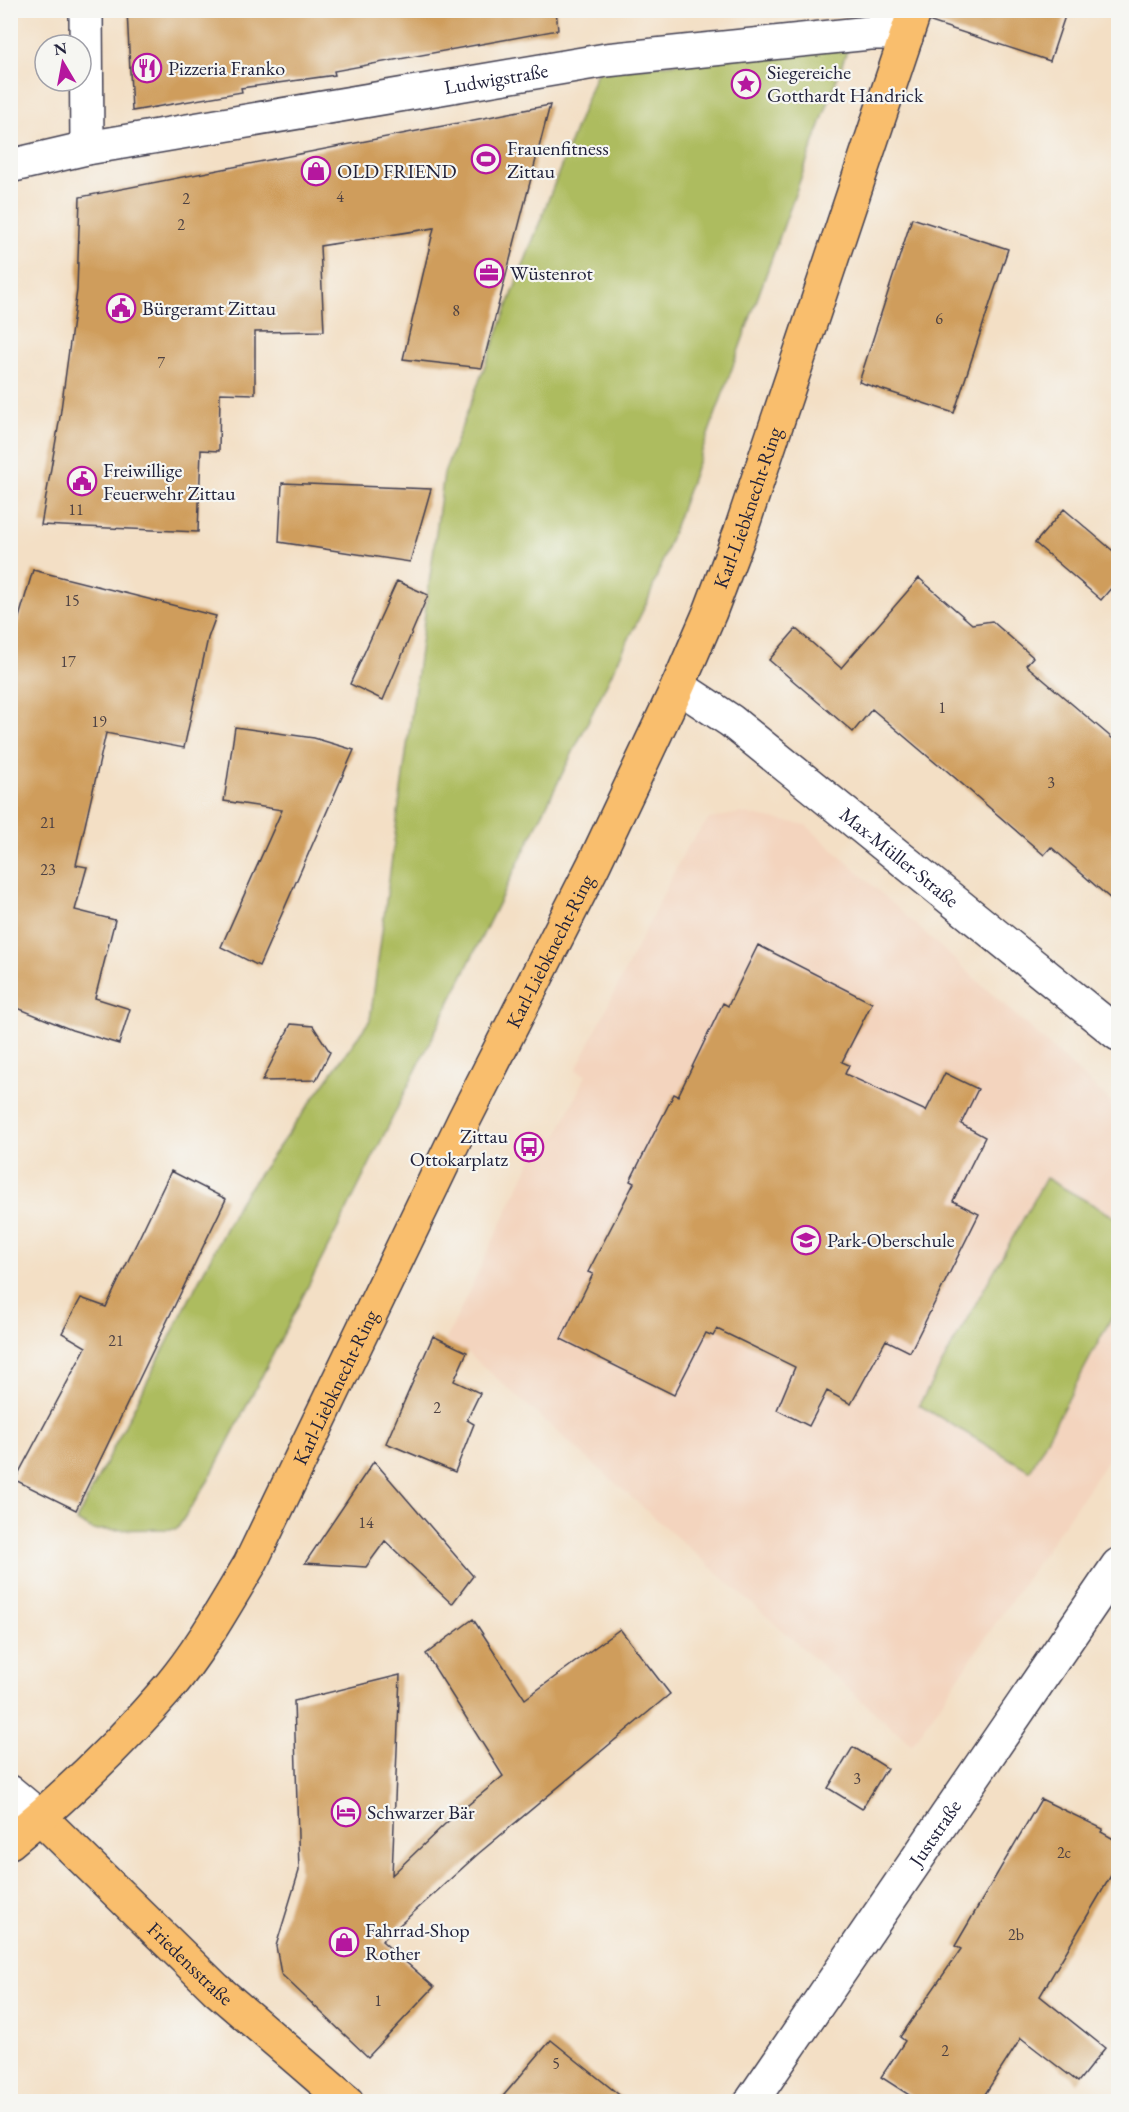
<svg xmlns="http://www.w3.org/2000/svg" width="1129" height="2112" font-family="'EB Garamond',serif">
<rect width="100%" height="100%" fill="#f6f6f2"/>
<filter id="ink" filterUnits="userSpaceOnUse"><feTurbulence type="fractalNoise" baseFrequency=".0167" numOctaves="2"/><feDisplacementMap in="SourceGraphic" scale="12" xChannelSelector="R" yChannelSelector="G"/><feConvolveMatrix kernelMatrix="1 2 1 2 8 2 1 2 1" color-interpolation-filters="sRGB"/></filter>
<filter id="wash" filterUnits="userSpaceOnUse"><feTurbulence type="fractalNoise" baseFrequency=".008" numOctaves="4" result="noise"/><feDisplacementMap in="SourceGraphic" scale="24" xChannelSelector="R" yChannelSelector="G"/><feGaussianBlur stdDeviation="1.35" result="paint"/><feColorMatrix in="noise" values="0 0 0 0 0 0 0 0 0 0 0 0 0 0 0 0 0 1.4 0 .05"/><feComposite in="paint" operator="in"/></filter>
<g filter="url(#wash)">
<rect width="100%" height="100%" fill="#f3dfc5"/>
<path fill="#f3d4be" d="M741 813 806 825 1118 1108V1445L912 1745 467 1352 445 1342 544 1133 556 1138 586 1075 576 1070 686 848 709 819Z"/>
<path fill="#adbc5f" stroke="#686f4d" stroke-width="1.5" d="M849 45 649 598 344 1216 208 1481 177 1529 93 1530 76 1521 239 1202 370 1020 444 473 597 72Z
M1046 1178 1118 1219V1305L1030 1471 919 1405Z"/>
<g id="blocks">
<path fill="#cf9d5b" d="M127 10H556L558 30 334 71 335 75 241 88 242 92 132 111Z
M933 10H1067L1050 61 931 22Z
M550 105 482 368 403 359 434 228 320 246 324 331 255 332V394L220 393 219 451 201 450 198 532 41 525 60 417 77 290 80 197Z
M912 218 1008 249 954 413 859 382Z
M282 483 431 489 410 562 279 542Z
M1064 509 1119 556V579L1101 600 1035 543Z
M33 570 216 616 208 638 184 748 106 733 76 865 87 867 75 910 115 920 95 998 130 1009 119 1044 72 1030 10 1005V648Z
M919 578 972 624 992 621 1033 657 1026 665 1119 744V906L1051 847 1044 855 939 764 938 765 872 709 853 732 769 660 796 629 841 668Z
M397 581 428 595 383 700 350 684Z
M235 727 314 738 354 750 259 966 221 947 282 810 224 801Z
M758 945 872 1003 842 1062 849 1065 845 1074 926 1111 945 1073 978 1089 961 1124 985 1137 953 1201 979 1214 910 1352 886 1340 851 1404 827 1391 809 1426 777 1410 795 1367 717 1329 713 1336 706 1333 674 1395 561 1339 593 1274 588 1272 634 1183 630 1181 674 1094 678 1096 723 1003 728 1006Z
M291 1024 313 1026 330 1052 316 1080 262 1081Z
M171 1171 226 1199 76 1510 15 1480 86 1347 62 1333 81 1298 106 1307Z
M433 1336 467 1352 454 1381 480 1393 467 1420 474 1424 455 1472 386 1443Z
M374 1461 473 1576 452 1604 385 1541 366 1567 305 1563Z
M473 1619 525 1699 620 1629 670 1694 478 1854 382 1941 434 1987 368 2057 281 1974 276 1946 299 1871 294 1701 400 1675 392 1875 445 1824 503 1776 426 1654Z
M853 1747 887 1768 862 1809 828 1788Z
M1041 1799 1103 1829 1101 1832 1119 1842V1862L1040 1996 1105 2048 1078 2082 1021 2038 980 2102H920L881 2077 905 2041 900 2037 961 1949 955 1946Z
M551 2040 628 2102H498Z"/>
</g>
</g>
<g filter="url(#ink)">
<use href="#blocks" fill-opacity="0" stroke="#413e50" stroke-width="1.5"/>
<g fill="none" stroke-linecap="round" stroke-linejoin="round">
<g stroke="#413e50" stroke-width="36">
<g id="minor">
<path d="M86 10 87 148"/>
<path id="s1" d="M10 166 87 148 606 60 870 33H887L906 37"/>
<path id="s2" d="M678 686 731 721 1118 1034"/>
<path d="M10 1792 40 1817"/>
<path id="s3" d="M751 2102 1118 1565"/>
</g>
</g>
<g stroke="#413e50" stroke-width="36">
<g id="major">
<path id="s4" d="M40 1817 216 1989 347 2102"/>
<path id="s5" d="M10 1842C67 1795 122 1742 170 1686 201 1649 225 1605 250 1564L464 1120 594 864 678 686 710 612 740 533 915 10"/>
</g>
</g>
<use href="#minor" stroke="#fff" stroke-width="33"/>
<use href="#major" stroke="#f9be6d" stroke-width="33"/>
</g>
</g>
<defs>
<g id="restaurant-ring" transform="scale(1.5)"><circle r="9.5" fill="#f6f6f2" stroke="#b5179e" stroke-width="1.5"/><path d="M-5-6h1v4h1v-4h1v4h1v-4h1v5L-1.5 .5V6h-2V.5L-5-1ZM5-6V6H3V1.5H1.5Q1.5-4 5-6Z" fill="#b5179e"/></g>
<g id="sight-ring" transform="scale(1.5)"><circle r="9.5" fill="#f6f6f2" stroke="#b5179e" stroke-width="1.5"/><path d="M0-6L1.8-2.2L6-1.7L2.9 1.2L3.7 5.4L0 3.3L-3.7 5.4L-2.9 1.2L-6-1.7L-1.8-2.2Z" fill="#b5179e"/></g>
<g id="stadium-ring" transform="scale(1.5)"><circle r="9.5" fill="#f6f6f2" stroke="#b5179e" stroke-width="1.5"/><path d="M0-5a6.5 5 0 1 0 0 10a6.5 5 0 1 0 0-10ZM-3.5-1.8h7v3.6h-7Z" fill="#b5179e"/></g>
<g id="shop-ring" transform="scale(1.5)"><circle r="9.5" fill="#f6f6f2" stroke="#b5179e" stroke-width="1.5"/><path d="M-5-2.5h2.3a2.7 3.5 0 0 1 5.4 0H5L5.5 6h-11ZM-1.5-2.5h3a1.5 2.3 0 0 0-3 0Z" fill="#b5179e"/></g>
<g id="office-ring" transform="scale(1.5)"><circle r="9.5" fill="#f6f6f2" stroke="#b5179e" stroke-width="1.5"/><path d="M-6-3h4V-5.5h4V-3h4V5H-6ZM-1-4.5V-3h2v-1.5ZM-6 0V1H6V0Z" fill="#b5179e"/></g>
<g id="civic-ring" transform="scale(1.5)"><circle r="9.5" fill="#f6f6f2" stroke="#b5179e" stroke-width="1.5"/><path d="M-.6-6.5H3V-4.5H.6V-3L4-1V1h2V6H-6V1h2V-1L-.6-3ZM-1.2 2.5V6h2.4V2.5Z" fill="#b5179e"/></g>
<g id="bus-ring" transform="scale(1.5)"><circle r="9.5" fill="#f6f6f2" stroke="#b5179e" stroke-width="1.5"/><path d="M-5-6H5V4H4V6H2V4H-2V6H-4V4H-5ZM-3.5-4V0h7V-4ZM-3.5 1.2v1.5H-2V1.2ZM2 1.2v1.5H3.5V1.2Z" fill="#b5179e"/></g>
<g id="school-ring" transform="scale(1.5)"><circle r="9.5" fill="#f6f6f2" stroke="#b5179e" stroke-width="1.5"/><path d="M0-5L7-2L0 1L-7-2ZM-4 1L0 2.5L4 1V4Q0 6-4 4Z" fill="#b5179e"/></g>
<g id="hotel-ring" transform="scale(1.5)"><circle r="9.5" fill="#f6f6f2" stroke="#b5179e" stroke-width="1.5"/><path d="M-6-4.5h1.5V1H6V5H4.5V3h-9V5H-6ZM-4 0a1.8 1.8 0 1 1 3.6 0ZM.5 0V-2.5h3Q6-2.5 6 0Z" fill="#b5179e"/></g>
</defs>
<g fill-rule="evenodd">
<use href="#restaurant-ring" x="147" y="68"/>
<use href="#sight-ring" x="746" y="84"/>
<use href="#stadium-ring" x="486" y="159"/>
<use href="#shop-ring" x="316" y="171"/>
<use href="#office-ring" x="489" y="273"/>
<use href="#civic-ring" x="121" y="308"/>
<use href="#civic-ring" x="82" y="481"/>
<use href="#bus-ring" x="529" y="1147"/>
<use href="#school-ring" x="806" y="1240"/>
<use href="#hotel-ring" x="346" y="1812"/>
<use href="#shop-ring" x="344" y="1942"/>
</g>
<g text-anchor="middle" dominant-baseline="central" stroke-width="4.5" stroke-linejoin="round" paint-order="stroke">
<g font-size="16" fill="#4d4143">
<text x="340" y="196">4</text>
<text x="186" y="198">2</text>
<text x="181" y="224">2</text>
<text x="456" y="310">8</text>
<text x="939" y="318">6</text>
<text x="161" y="362">7</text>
<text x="76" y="509">11</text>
<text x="72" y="600">15</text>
<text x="68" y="661">17</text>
<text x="942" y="707">1</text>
<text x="99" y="721">19</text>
<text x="1051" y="782">3</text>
<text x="48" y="822">21</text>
<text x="48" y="869">23</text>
<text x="116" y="1340">21</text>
<text x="437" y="1407">2</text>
<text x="366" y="1522">14</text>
<text x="857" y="1778">3</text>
<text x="1064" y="1852">2c</text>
<text x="1016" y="1934">2b</text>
<text x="378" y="2000">1</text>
<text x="945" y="2050">2</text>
<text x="556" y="2063">5</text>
</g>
<g font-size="20" fill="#22223b" stroke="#f6f6f2" text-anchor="start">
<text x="168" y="68">Pizzeria Franko</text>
<text x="767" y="72">Siegereiche<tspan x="767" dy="23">Gotthardt Handrick</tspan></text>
<text x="507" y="148">Frauenfitness<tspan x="507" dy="23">Zittau</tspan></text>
<text x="337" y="171">OLD FRIEND</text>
<text x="510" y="273">Wüstenrot</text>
<text x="142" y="308">Bürgeramt Zittau</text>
<text x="103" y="470">Freiwillige<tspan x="103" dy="23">Feuerwehr Zittau</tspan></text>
<text x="508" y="1136" text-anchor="end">Zittau<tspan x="508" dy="23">Ottokarplatz</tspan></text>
<text x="827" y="1240">Park-Oberschule</text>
<text x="367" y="1812">Schwarzer Bär</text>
<text x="365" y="1930">Fahrrad-Shop<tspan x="365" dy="23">Rother</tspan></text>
</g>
<g font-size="20" fill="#22223b" stroke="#f6f6f2">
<text stroke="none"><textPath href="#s1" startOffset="494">Ludwigstraße</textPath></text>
<text stroke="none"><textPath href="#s5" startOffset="1538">Karl-Liebknecht-Ring</textPath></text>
<text stroke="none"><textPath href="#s2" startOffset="280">Max-Müller-Straße</textPath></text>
<text stroke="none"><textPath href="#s5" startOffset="1052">Karl-Liebknecht-Ring</textPath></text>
<text stroke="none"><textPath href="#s5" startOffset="566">Karl-Liebknecht-Ring</textPath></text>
<text stroke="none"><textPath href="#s3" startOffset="326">Juststraße</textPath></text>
<text stroke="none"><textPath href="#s4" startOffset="210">Friedensstraße</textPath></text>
</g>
</g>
<rect width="1129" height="2112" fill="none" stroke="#f6f6f2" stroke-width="36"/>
<g transform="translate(63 63) rotate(350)"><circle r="28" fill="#f6f6f2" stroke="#a1a1a9" stroke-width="1.5"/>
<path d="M0-4.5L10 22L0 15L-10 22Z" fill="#b5179e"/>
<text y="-9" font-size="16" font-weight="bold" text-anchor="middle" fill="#22223b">N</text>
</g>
</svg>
